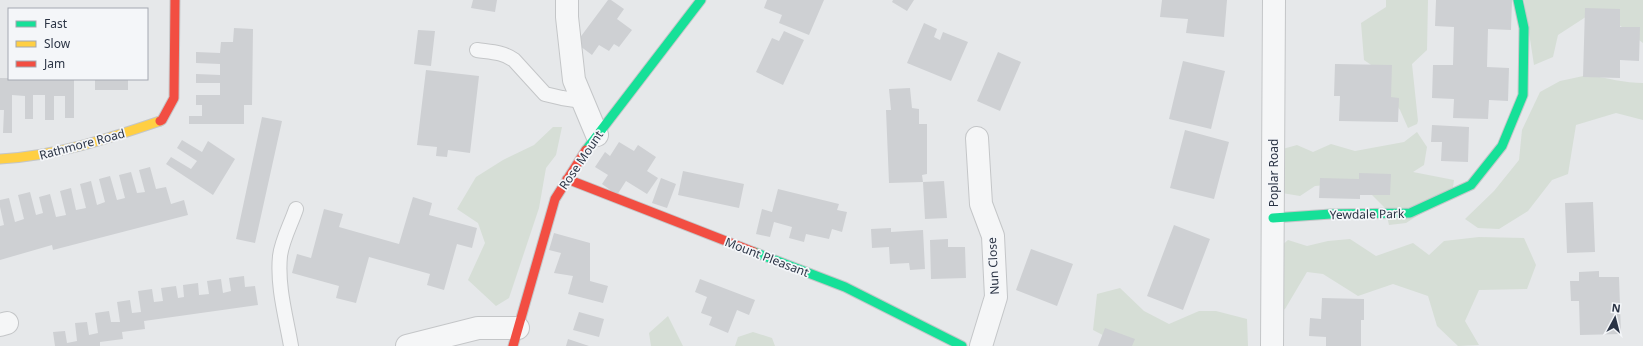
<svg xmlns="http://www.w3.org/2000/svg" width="1643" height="346" font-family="'Noto Sans',sans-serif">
<rect width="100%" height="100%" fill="#e6e8ea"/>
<path fill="#d6ded6" d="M1386 0H1428L1427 50 1412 64 1418 121 1417 124 1408 128 1400 110 1386 90 1377 69 1364 60 1361 23 1386 7Z
M1524 0H1643V43L1598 9 1558 35 1553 57 1534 65Z
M1588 75C1607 78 1625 83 1643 83V120L1616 113 1576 125 1568 174 1552 180 1528 211 1499 229 1478 228 1465 219 1494 191 1519 160 1522 130 1540 92 1560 81Z
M553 127H562L556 155 546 168 539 208 509 298 496 306 468 280 485 243 478 223 457 209 476 177 503 160 534 145Z
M1417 132 1427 147 1424 165 1413 172 1454 180 1452 194 1406 223 1389 225 1385 208 1359 182 1315 186 1300 196 1282 193 1279 150 1297 145 1313 152 1331 144 1355 151 1404 142Z
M1479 237 1524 238 1536 265 1527 289 1479 290 1465 321 1479 345 1458 346 1437 326 1428 296 1393 284 1358 296 1323 274 1307 272 1285 309 1279 312 1265 260 1288 240 1307 246 1328 241 1350 239 1376 256 1413 243 1429 255 1444 241Z
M1120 288 1144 311 1169 324 1199 311H1216L1247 319 1248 346H1124L1093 330 1097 294Z
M668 316 683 346H651L649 333Z
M753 332 772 338 775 346H735L738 337Z"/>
<path fill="#ced0d3" d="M473 0H497L495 12 471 8Z
M608 0H611L624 9 617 19 632 30 619 47 614 44 609 51 599 45 592 55 576 43Z
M767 0H824L809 35 779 23 782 15 764 8Z
M893 0H914L907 11 892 2Z
M1162 0H1227L1224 37 1186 33 1188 19 1160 17Z
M1436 0H1512L1511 30 1488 29 1487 67 1509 68 1508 101 1489 100 1488 119 1453 118 1454 99 1432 98 1433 65H1453L1454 27 1435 26Z
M1585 8 1620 9V27H1640L1639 61 1620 60V78L1583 77Z
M924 23 937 29 934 37 940 40 943 32 968 42 951 81 907 63Z
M234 28 253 29 252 105H244V124H189V116H202V105H196V95H220V83H196V74L220 75V64L196 63V52L220 53 221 42H233Z
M418 30 435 31 431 66 414 64Z
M784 31 804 40 783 85 756 72 772 38 779 41Z
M998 52 1021 62 1000 111 977 101Z
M1183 61 1225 71 1211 129 1169 119Z
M1335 64 1392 65 1391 97 1399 98 1398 122 1339 121 1340 96H1334Z
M426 70 479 76 470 153 448 150 447 157 436 156 437 147 417 145Z
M0 78 74 79V118H65V96H54V120H45V95H33V119H25V96L12 95V133H3L4 110H0Z
M95 79H128V90H95Z
M910 88 912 108 919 109V124H927V174L922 175 923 182 889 183 886 110H891L889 89Z
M262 117 282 121 255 243 236 239Z
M1432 125 1469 127 1468 162 1441 161 1442 142H1431Z
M1185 130 1229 142 1214 199 1170 188Z
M182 140 202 152 208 141 235 159 213 195 166 164 171 157 191 169 197 161 177 148Z
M619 142 634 151 638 145 656 157 647 171 658 178 647 194 626 181 617 195 602 184 608 175 595 167 605 152 610 156Z
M150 167 156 189 166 187 171 204 184 200 188 215 53 250 52 245 0 260V226L4 225 0 207V200L9 198 15 222 24 219 18 195 30 192 36 215 43 213 39 197 50 194 56 217 66 215 60 191 71 188 76 210 86 208 80 184 91 181 97 205 105 202 99 179 110 176 117 200 125 198 119 175 131 172 137 193 145 192 139 170Z
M683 171 744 184 739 208 678 195Z
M1359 173 1391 174 1390 195H1360V199L1319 198 1320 178 1359 179Z
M661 178 676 184 667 208 652 203Z
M944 181 947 218 925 219 923 182Z
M778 189 839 204 837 210 847 212 842 232 832 229 829 239 806 234 804 242 789 238 792 227 774 222 770 237 756 234 762 209 772 212Z
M413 197 432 203 429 215 477 228 472 248 457 244 444 290 427 285 430 274 369 257 356 303 336 298 339 286 292 273 297 254 311 258 324 209 343 214 339 227 399 244Z
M1593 202 1595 252 1567 253 1565 203Z
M1174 225 1210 239 1183 310 1147 296Z
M891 228V232L923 230 925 269 910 270 909 263 890 264 889 247 872 248 871 229Z
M554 233 590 243V281L608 286 603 303 568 294 573 276 554 273 561 253 549 250Z
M948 239V247H965L966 278 931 279 930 240Z
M1031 249 1073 264 1057 306 1016 290Z
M1599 271V277H1619L1621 334 1580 335 1579 301H1571L1570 281H1579V272Z
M244 276 245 287 255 286 258 305 144 321 145 329 122 332 123 339 100 342V346H55L53 332 65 331 67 343 77 341 75 323 87 322 89 335 98 333 95 313 109 311 111 322H120L117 302 130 300 132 313 141 312 138 291 152 289 154 302 163 301 161 288 176 286 178 298 184 297 183 285 198 283 199 295 209 294 207 281 221 279 223 293 231 291 229 278Z
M700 279 755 300 749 315 737 310 728 333 709 325 712 317 701 313 707 297 695 292Z
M1322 298 1364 299V320H1361V346H1326V337L1309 336 1310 318 1321 319Z
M579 312 604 319 599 337 573 330Z
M1105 328 1135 339 1132 346H1098Z
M568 339 589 346H566Z"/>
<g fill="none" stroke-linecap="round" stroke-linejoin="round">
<g stroke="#c4c6c8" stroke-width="16">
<path id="lane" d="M477 50C490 52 503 52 514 60L545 94 562 98 582 101
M291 346C286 317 277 286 280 256 282 240 291 224 296 209"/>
</g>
<g stroke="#c4c6c8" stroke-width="24">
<path id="street" d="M567 0V17L574 80 597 135
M977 138 981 204 993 236 996 297 981 346
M0 325 7 323
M407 346 478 328H518
M1272 346 1274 0"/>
</g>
<g stroke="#c4c6c8" stroke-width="11">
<path id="fast" d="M586 150 701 0
M1273 218 1331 214 1410 213 1471 185 1502 146 1523 95 1524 28 1518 0
M754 252 845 287 962 346"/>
</g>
<g stroke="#c4c6c8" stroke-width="11">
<path id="slow" d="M0 159C56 156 107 139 160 121"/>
</g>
<g stroke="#c4c6c8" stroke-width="11">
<path id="jam" d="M160 121 162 120 174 98 175 0
M567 179 754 252
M513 346 555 199 586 150"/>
</g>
<use href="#lane" stroke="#f5f6f7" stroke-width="14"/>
<use href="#street" stroke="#f5f6f7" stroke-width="22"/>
<use href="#fast" stroke="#16e098" stroke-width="9"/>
<use href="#slow" stroke="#ffcf43" stroke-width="9"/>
<use href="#jam" stroke="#f24e42" stroke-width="9"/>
</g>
<g text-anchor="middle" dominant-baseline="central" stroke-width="3.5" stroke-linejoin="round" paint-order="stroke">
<g font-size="12" fill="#2b3445" stroke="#f4f6f9">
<text transform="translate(82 144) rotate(-15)">Rathmore Road</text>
<text transform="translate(581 160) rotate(-56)">Rose Mount</text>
<text transform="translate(1273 173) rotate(-90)">Poplar Road</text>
<text transform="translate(1367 214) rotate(-1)">Yewdale Park</text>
<text transform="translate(767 257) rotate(21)">Mount Pleasant</text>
<text transform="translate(993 266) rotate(-93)">Nun Close</text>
</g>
</g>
<rect x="8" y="8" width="140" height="72" fill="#f4f6f9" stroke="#a4a8b1"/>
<rect x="16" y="21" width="20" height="6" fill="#16e098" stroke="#a4a8b1"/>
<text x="44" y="28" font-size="12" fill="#2b3445">Fast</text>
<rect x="16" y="41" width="20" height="6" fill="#ffcf43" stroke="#a4a8b1"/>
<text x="44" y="48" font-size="12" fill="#2b3445">Slow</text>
<rect x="16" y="61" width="20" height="6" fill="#f24e42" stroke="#a4a8b1"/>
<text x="44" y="68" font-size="12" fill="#2b3445">Jam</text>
<g transform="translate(1615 318) rotate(7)" stroke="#f4f6f9" stroke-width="3" paint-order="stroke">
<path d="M0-3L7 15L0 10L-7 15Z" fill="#2b3445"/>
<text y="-6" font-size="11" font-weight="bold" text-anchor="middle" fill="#2b3445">N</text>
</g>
</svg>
